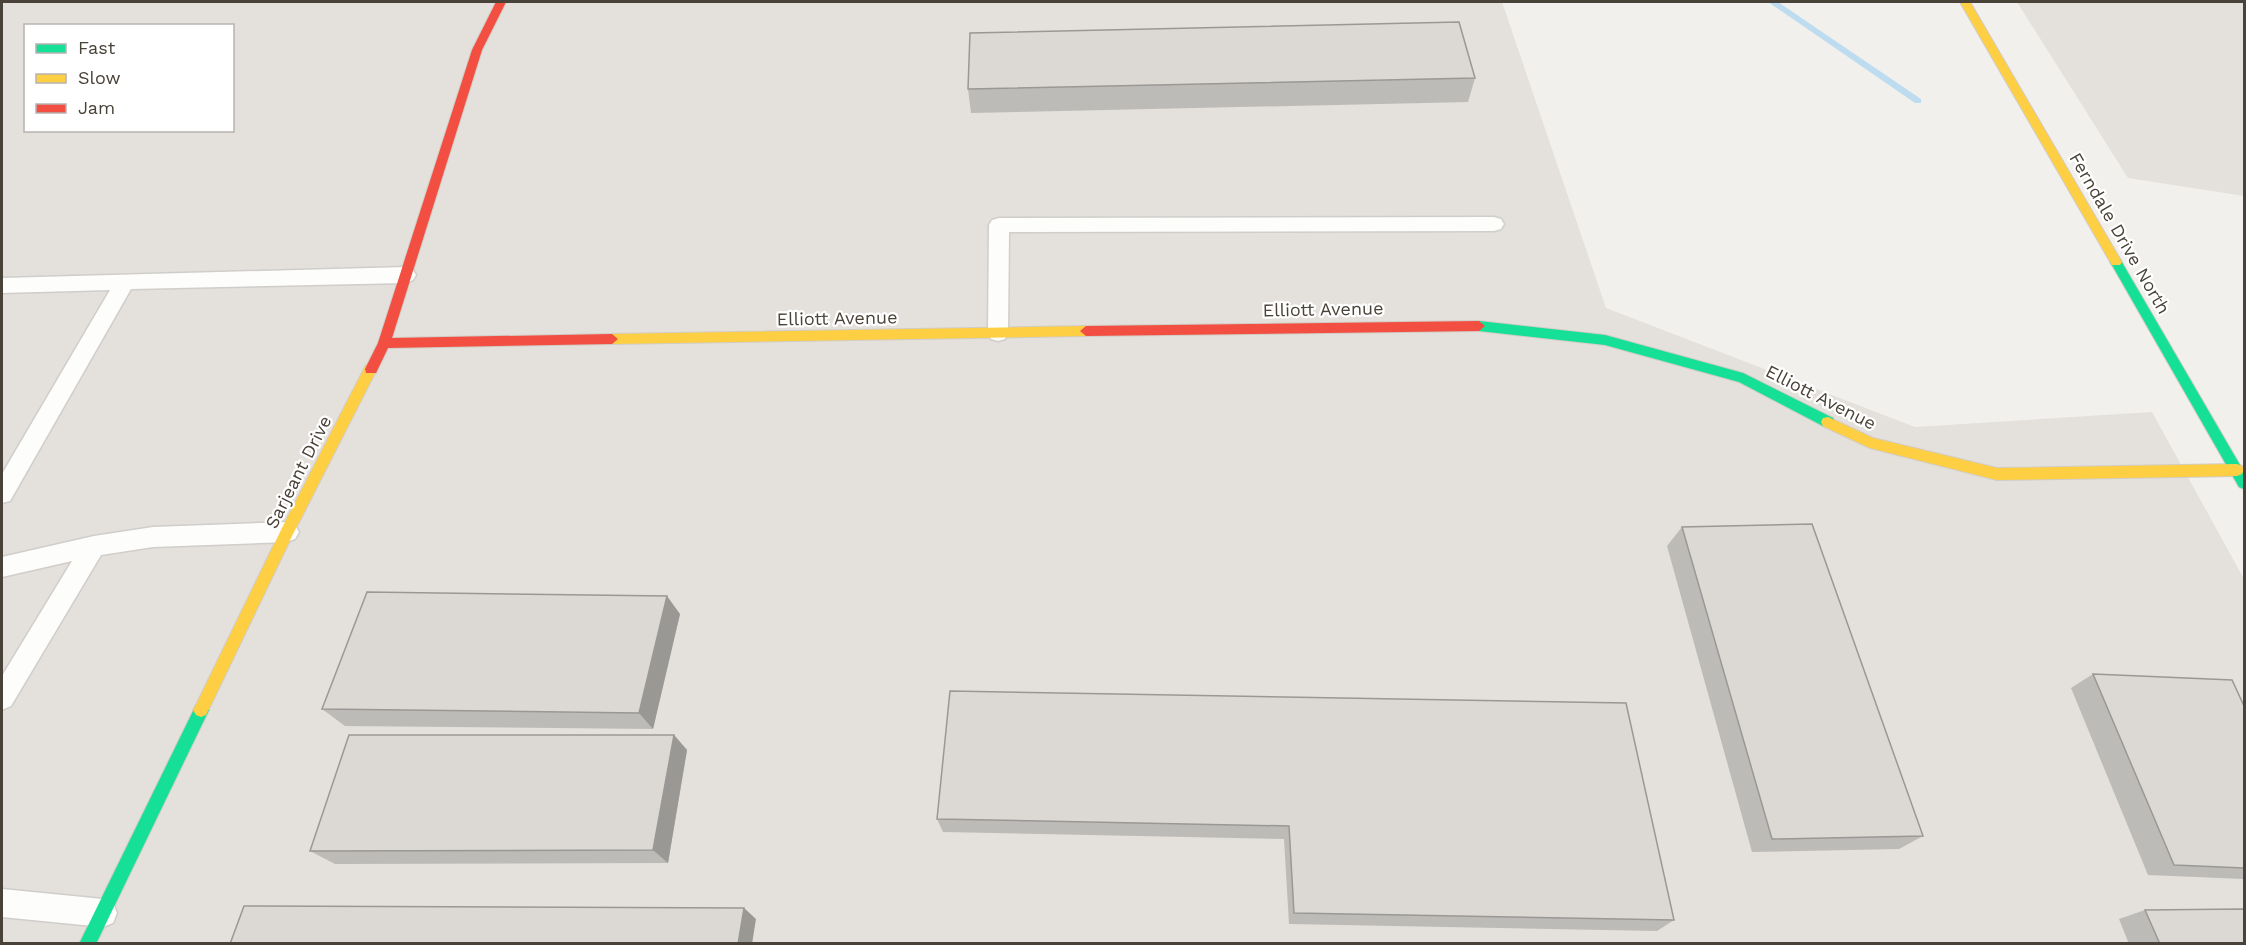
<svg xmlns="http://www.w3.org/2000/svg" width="2246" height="945" font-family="'Work Sans',sans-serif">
<rect width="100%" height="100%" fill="#f2f0ed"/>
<path fill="#e4e0dc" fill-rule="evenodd" d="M2 2H1502L1606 308 1915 427 2152 412 2244 579V943L2 944ZM26 26H232V130H26Z
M2017 2H2244V196L2128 178Z"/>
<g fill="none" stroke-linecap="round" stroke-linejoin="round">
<path fill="#bedcef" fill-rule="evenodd" d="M1768 2H1778L1921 99V103H1915Z"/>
<g stroke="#d0ceca" stroke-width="3">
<path id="lane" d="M1494 217 1501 219 1504 224 1501 229 1494 231 1009 232 1008 333 1005 339 998 341 991 339 988 333 989 225 992 220 999 218Z
M406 267 413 270 416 275 413 280 406 283 131 289 10 501 2 503V474L110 290 2 293V278Z
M287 522 295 525 299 532 295 539 287 542 153 547 101 555 11 706 2 710V676L72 561 2 577V557L94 536 153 527Z
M2 889 103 899 113 903 117 913 113 923 103 927 2 917Z"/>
</g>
<g stroke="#d1cdc4" stroke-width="2">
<path id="fast" d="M2116 258 2120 259 2244 472V489L2239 487 2112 265 2110 262Z
M1479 321 1605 335 1743 373 1833 418 1835 422 1833 426H1823L1739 382 1605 345 1479 331 1473 326Z
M201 703 206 705 209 710 96 944H79L196 705Z"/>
</g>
<g stroke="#d1cdc4" stroke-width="2">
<path id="slow" d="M1960 2H1970L2120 259 2122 262 2120 265H2112Z
M1086 326 1092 331 1086 336 612 344 606 339 612 334Z
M371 364 377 369 292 536 206 715 201 717 196 715 193 710 196 705 282 528 366 365Z
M1828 417 1873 438 1997 468 2237 464 2242 466 2244 470 2242 474 2237 476 1997 480 1870 448 1823 426 1821 422 1823 418Z"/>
</g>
<g stroke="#d1cdc4" stroke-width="2">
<path id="jam" d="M496 2H506L482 50 392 338 612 334 618 339 612 344 388 348 376 373H366L365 369 378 343 472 50Z
M1479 321 1485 326 1479 331 1086 336 1080 331 1086 326Z"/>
</g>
<use href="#lane" fill="#fdfdfc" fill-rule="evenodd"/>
<use href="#fast" fill="#16e098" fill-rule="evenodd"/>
<use href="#slow" fill="#ffcf43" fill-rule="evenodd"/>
<use href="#jam" fill="#f24e42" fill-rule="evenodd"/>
</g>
<path fill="#bdbbb7" d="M1475 78 1468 102 971 113 968 89Z
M1682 527 1923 836 1899 849 1752 852 1667 546Z
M680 614 653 729 345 726 322 709Z
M2093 674 2244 706V879L2148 875 2071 688Z
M950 691 1674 920 1657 931 1289 924 1284 839 943 832 937 819Z
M674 735 687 750 668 863 335 864 310 851Z
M2145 910 2244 944H2129L2119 919Z"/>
<path fill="#9a9895" d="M667 596 680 614 653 729 639 713Z
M674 735 687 750 668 863 653 850Z
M744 908 756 919 752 944H738Z"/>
<path fill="#dcd9d5" stroke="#9a9895" stroke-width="1.5" d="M1459 22 1475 78 968 89 970 33Z
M1812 524 1923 836 1772 839 1682 527Z
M367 592 667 596 639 713 322 709Z
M2093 674 2232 680 2244 706V868L2174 865Z
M950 691 1626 703 1674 920 1294 913 1289 826 937 819Z
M349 735H674L653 850 310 851Z
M244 906 744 908 738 944H230Z
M2244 909V944H2160L2145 910Z"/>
<g text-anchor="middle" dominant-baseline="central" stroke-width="4.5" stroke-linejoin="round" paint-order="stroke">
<g font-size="18" fill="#494238" stroke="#fff">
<text transform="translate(2120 233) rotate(60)">Ferndale Drive North</text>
<text transform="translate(1323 309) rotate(-1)">Elliott Avenue</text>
<text transform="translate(837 318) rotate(-1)">Elliott Avenue</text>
<text transform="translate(1821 397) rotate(27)">Elliott Avenue</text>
<text transform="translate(298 472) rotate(-63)">Sarjeant Drive</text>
</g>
</g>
<rect width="2246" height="945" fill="none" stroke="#494238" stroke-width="6"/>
<rect x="24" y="24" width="210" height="108" fill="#ffffff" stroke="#b6b3af" stroke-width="1.5"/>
<rect x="36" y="44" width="30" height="9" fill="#16e098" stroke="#b6b3af" stroke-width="1.5"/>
<text x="78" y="54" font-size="18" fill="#494238">Fast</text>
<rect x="36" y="74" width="30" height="9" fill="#ffcf43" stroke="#b6b3af" stroke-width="1.5"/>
<text x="78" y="84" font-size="18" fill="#494238">Slow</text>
<rect x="36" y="104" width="30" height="9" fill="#f24e42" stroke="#b6b3af" stroke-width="1.5"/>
<text x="78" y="114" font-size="18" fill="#494238">Jam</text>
</svg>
